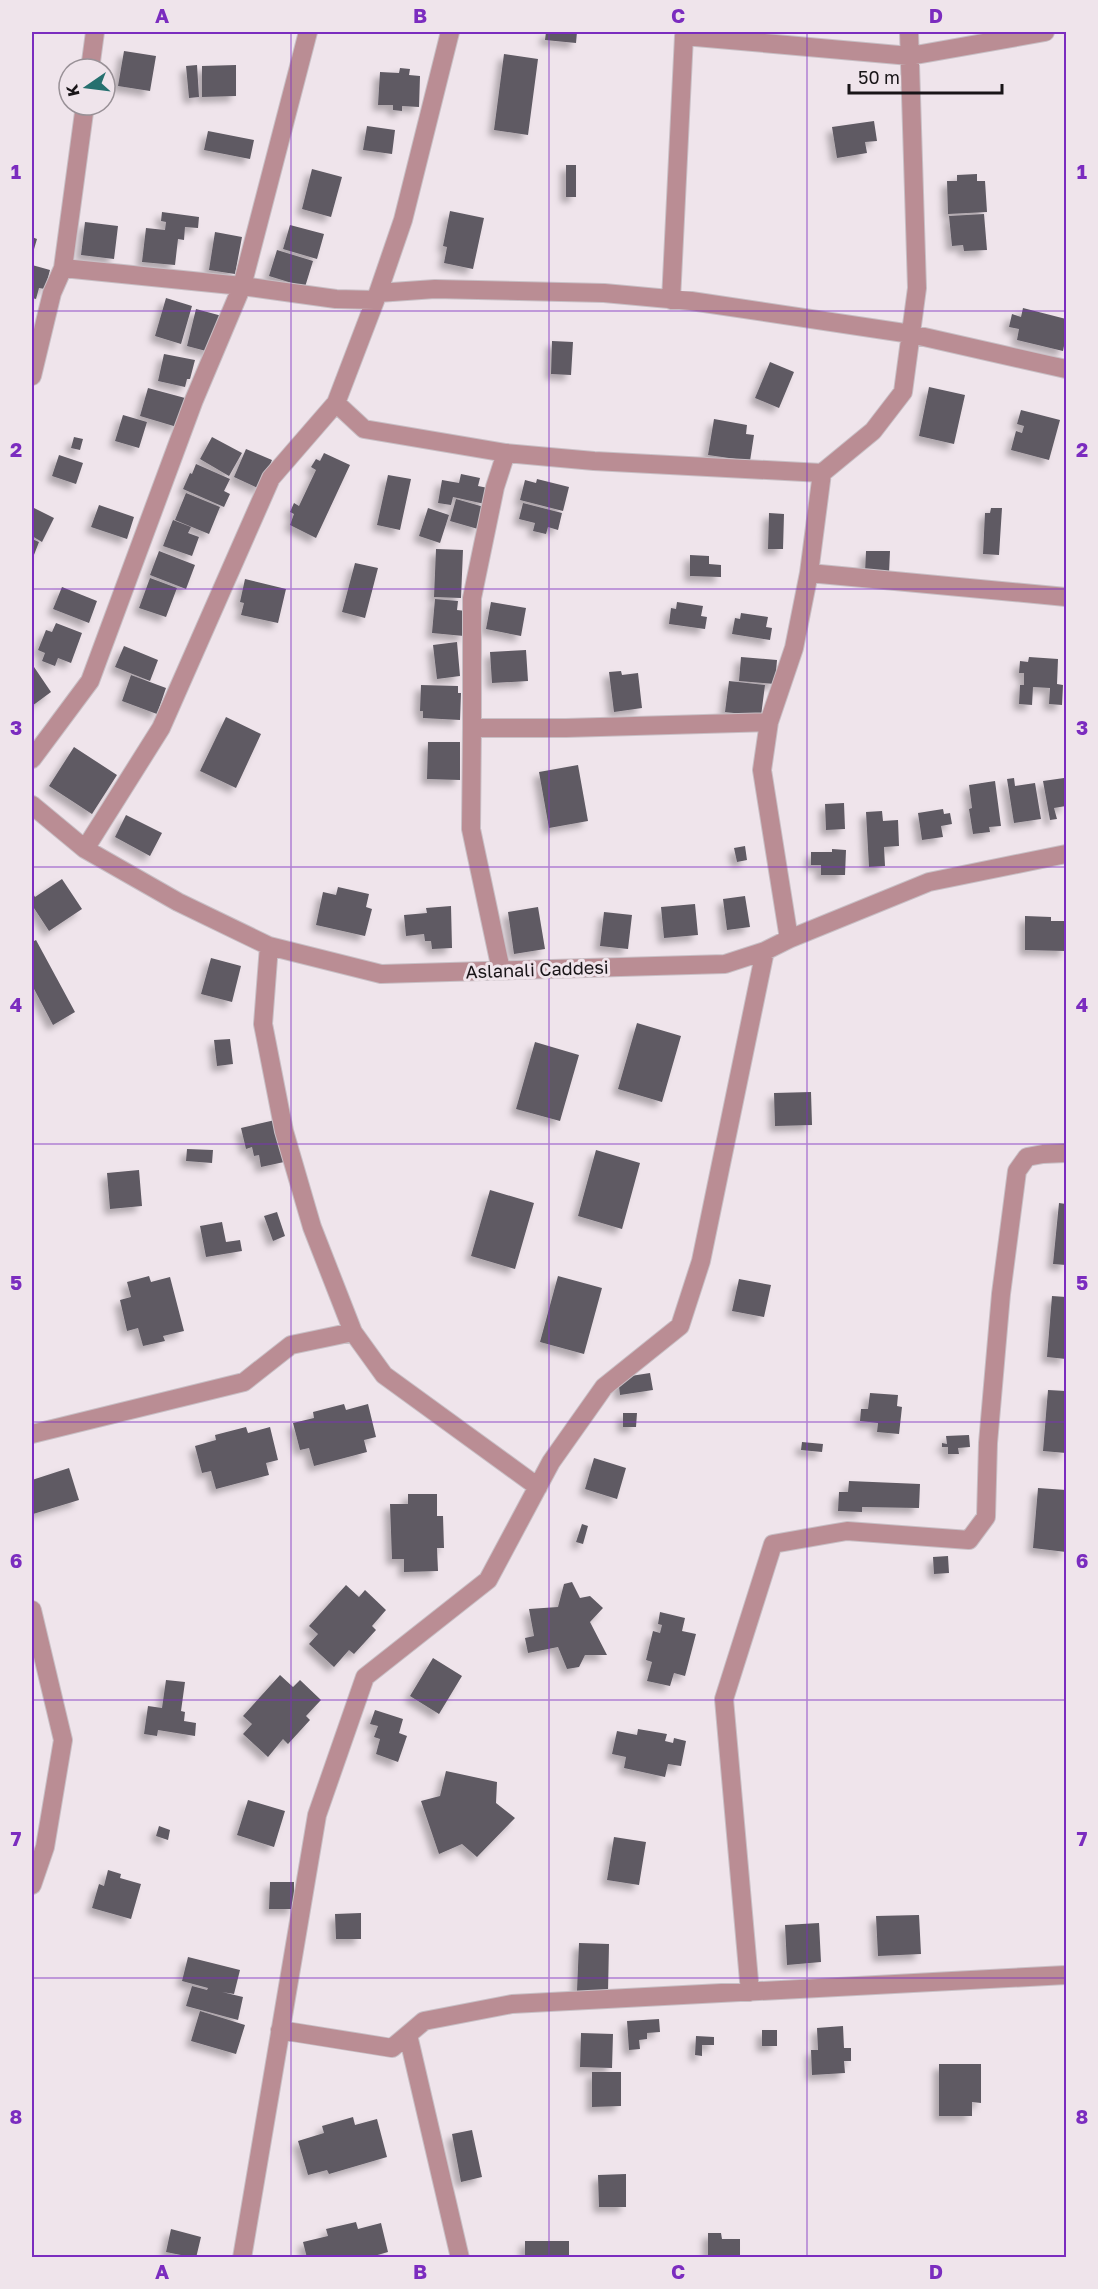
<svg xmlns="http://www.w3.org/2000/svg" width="1098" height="2289" font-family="'Golos Text',sans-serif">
<defs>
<filter id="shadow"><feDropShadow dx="-5.5" dy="5.5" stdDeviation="3" flood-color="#0004"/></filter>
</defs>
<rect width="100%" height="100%" fill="#efe4eb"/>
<path fill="#5f5a63" filter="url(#shadow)" d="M546 32H577L576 43 545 40Z
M124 51 156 56 150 91 118 86Z
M504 54 538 59 528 135 494 130Z
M197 65 199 97 189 98 186 66Z
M236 65V96L202 97V66Z
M400 68 410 69 409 75 420 76 419 107 402 106V111L393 110V105H378L380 72 399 73Z
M874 121 877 141 865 142 867 153 837 158 832 127Z
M367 126 395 130 392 154 363 150Z
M208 131 254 140 250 159 204 150Z
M566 165H576V197H566Z
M312 169 342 177 331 217 302 209Z
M977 174V181H985L987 212 948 214 947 181H957V175Z
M450 211 484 218 473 269 444 263 447 247 443 246Z
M162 212 199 217 198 228 185 227 184 240 178 239 175 265 142 262 146 228 165 230 166 222 161 221Z
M984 214 987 250 964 251 963 245 952 246 949 216Z
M85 222 118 226 114 259 81 255Z
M290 225 324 234 317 259 283 249Z
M215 232 242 237 235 274 209 270Z
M32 237 37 239 32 256Z
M277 250 313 261 305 287 269 276Z
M32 265 50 270 45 289 39 288 36 299 32 298Z
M166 298 192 306 181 344 155 336Z
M1023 308 1066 319V336L1063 351 1017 340 1019 329 1009 327 1012 314 1021 317Z
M196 309 222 316 210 352 187 346Z
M552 341 573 342 571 375 551 374Z
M164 354 195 360 190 379H187L185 387 158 381Z
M770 362 794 372 779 408 755 398Z
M929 387 965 395 954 444 919 436Z
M148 388 185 398 177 427 140 416Z
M1021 410 1060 420 1049 460 1011 450 1016 431 1022 433 1024 426 1017 424Z
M123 415 147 422 139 448 115 441Z
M714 419 747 425 746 434 754 435 750 461 708 455Z
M74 437 83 439 80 450 71 448Z
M212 437 242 453 229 476 200 459Z
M246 449 272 460 260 489 234 477Z
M324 453 350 465 316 538 290 525 294 514 290 512 294 503 299 506 316 470 311 467 316 459 320 461Z
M59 455 83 463 76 484 52 476Z
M196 464 230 479 224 491 230 494 224 507 183 489 190 473 192 474Z
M461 474 480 478 478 486 488 488 485 504 453 497 451 505 438 503 442 480 459 483Z
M388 475 411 479 400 530 377 525Z
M537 479 569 487 563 511 520 500 525 480 536 483Z
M186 493 220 507 209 534 175 520Z
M456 499 484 507 478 529 450 521Z
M523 503 562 513 558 530 548 527 546 534 533 531 535 523 519 519Z
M99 505 134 517 127 539 91 527Z
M32 507 54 518 42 542 32 536Z
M428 508 449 515 440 543 419 536Z
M991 508H1002L999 555 983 554 985 513H990Z
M769 513 784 514 783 549H768Z
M173 520 191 527 188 533 199 537 192 556 163 546Z
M32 539 39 542 32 560Z
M436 549 463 550 461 598 434 597Z
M159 551 195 565 186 589 150 575Z
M866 551H890L889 573H865Z
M690 555 709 556V564L721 565V577L690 576Z
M355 563 378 568 365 618 342 612Z
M150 578 177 588 166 617 139 608Z
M245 579 286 589 278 623 241 615 244 603 240 602Z
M62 587 97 601 89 623 53 609Z
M435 599 458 601 457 610 466 611 464 636 432 633Z
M491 602 526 608 521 636 486 629Z
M677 602 703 606 701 616 707 617 705 629 669 624 671 608 676 609Z
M741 613 768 617 766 627 772 628 770 640 732 634 735 618 740 619Z
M56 623 82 633 71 663 58 658 55 666 42 661 45 653 38 650 46 630 52 632Z
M457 642 460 676 437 679 433 645Z
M124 646 158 660 150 681 115 667Z
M526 650 528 681 492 683 490 652Z
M741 657 777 660 775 684 739 681Z
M1029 657 1058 659 1057 684 1063 685 1062 705 1049 704 1050 688 1033 687 1032 705 1019 704 1020 685H1024V673H1019L1020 661 1028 662Z
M32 664 51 692 32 706Z
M621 671 622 675 638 673 642 708 614 712 609 672Z
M131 675 166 688 157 714 122 701Z
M729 681 765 685 761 716 725 712Z
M421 685 458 686V693H461L460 720 423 718V711H420Z
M226 717 261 734 236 788 200 771Z
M428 742H460V780L427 779Z
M74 747 117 775 92 814 49 786Z
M578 765 588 821 549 828 539 772Z
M1014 778 1015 786 1035 783 1041 819 1014 823 1007 779Z
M1064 778 1066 806 1054 808 1057 819 1050 820 1043 781Z
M995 781 1001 826 989 827 990 832 973 834 969 809 972 808 969 785Z
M844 803 845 829 826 830 825 804Z
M943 809 944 814 950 813 952 824 941 826 943 837 922 840 918 813Z
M882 811 883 821 898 820 899 846 884 847 885 866 869 867 866 812Z
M126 815 162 833 150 856 115 837Z
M745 846 747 860 737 862 734 848Z
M832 849 846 850 845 875H821V865H811V852H832Z
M62 879 82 909 49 931 32 905V892L35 897Z
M338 887 369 894 366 907 372 909 365 936 316 925 323 892 336 895Z
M745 896 750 927 727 930 723 899Z
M695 904 698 935 664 938 661 907Z
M451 906 452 948 432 949 431 941H425L424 934 406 936 404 915 427 913 426 908Z
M538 907 545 949 514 954 508 912Z
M604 912 632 915 628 949 600 946Z
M1025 916 1051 917V921H1066V951L1025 950Z
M36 940 75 1012 53 1025 32 985V942Z
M211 958 241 966 232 1002 201 994Z
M637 1023 681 1036 662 1102 618 1089Z
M230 1039 233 1064 217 1066 214 1040Z
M535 1042 579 1055 560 1121 516 1109Z
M811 1092 812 1125 775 1126 774 1093Z
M275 1120 284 1162 261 1167 259 1155 254 1156 252 1147 246 1149 241 1128Z
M187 1149 213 1150 212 1163 186 1161Z
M596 1150 640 1163 622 1229 578 1216Z
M139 1170 142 1206 110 1209 107 1173Z
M490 1190 534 1203 515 1269 471 1256Z
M1059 1203 1066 1204V1265L1053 1264Z
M277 1212 285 1236 273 1241 264 1216Z
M222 1222 226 1242 240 1240 242 1251 206 1257 200 1226Z
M149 1276 151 1282 170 1277 184 1331 163 1336 165 1341 143 1346 138 1328 127 1331 120 1300 131 1297 127 1282Z
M558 1276 602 1288 584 1354 540 1342Z
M739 1279 771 1285 764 1317 732 1311Z
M1052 1296 1066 1297V1359L1047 1357Z
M650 1373 653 1390 620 1395 618 1378Z
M1048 1390 1066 1391V1453L1043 1451Z
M870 1393 898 1395 897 1406 902 1407 899 1434 877 1432 878 1423 860 1421 861 1409H868Z
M344 1404 346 1410 368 1404 376 1437 364 1440 367 1452 314 1466 309 1448 300 1450 293 1423 314 1418 313 1412Z
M623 1413H637L636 1427H623Z
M246 1427 248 1433 270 1427 278 1460 266 1463 269 1475 216 1489 211 1471 202 1473 195 1446 216 1440 215 1435Z
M969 1435 970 1447 958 1448 959 1454H948V1447H942V1443L947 1444 946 1436Z
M802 1442 823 1444 822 1452 801 1450Z
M594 1458 626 1468 617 1499 585 1489Z
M69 1468 79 1500 33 1514 32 1480Z
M849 1481 920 1484 919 1508 862 1507V1512L838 1511 839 1492H848Z
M1038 1488 1066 1490V1552L1033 1548Z
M408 1494H437V1516H443L444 1548H437L438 1571 404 1572V1559H392L390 1504H408Z
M582 1524 588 1526 583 1544 576 1542Z
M948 1556 949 1573 934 1574 933 1557Z
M572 1582 580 1598 590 1596 603 1608 590 1622 607 1655H585L579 1667 567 1669 558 1647 528 1653 525 1638 534 1636 529 1609 558 1607 564 1584Z
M346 1585 359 1597 365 1590 386 1610 372 1626 376 1630 354 1654 349 1650 334 1667 309 1644 318 1634 309 1626Z
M660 1612 685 1618 682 1631 696 1634 685 1676 674 1673 670 1686 647 1681 652 1662 646 1660 653 1631 660 1633 662 1625 658 1624Z
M433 1658 462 1676 439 1714 410 1696Z
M280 1675 293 1687 300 1680 321 1700 306 1716 310 1720 288 1744 283 1739 268 1757 243 1734 252 1724 243 1716Z
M166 1680 185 1682 181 1711 185 1712 184 1721 196 1723 195 1736 158 1730 157 1736 144 1734 148 1706 162 1708Z
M375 1710 403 1719 399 1733 407 1736 398 1762 376 1754 380 1739 374 1737 378 1726 370 1724Z
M638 1729 667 1734 665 1741 673 1743 674 1738 686 1741 681 1766 668 1764 665 1777 624 1768 626 1757 612 1754 617 1731 637 1735Z
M446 1771 497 1782 496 1803 515 1818 477 1857 462 1844 439 1854 421 1801 440 1796Z
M248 1800 285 1811 274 1847 237 1835Z
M159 1826 170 1830 168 1840 156 1836Z
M614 1837 646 1842 639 1885 607 1880Z
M108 1870 121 1874 120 1878 141 1884 131 1919 92 1908 99 1884 104 1886Z
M270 1882H294V1909H269Z
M361 1913V1939H336L335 1914Z
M919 1915 921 1954 878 1956 876 1916Z
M819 1923 821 1962 787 1965 785 1925Z
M579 1943 609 1944 608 1992 577 1991Z
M188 1957 240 1970 234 1994 222 1992 243 1997 238 2020 186 2006 192 1986 207 1990 208 1988 182 1981Z
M200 2011 245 2025 236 2054 191 2041Z
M659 2019 660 2032 647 2033V2039L639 2040 640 2049 629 2050 627 2021Z
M843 2026 844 2048H851V2061H844L845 2073 812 2075 811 2050H818L817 2028Z
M762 2030H777V2046H762Z
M581 2033 613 2034 612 2068 580 2067Z
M696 2036 714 2037V2045H702V2056L695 2055Z
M939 2064H981V2103L972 2102V2116H939Z
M592 2072H621V2106L592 2107Z
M353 2117 355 2125 377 2119 387 2157 329 2174 327 2170 308 2175 298 2141 324 2133 322 2126Z
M472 2130 482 2177 461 2182 452 2134Z
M626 2174V2207H599L598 2175Z
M356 2222 358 2229 381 2223 388 2252 367 2258H307L303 2242 328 2236 326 2229Z
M171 2229 201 2237 196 2258 166 2252Z
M708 2233H721L722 2239H740V2258H708Z
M525 2241H569V2258H525Z"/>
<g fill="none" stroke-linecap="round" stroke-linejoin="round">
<g stroke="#c8bfc5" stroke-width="20">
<path id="minor" d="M90 69 95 32
M63 268 85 105
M378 293 403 220 450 32
M671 300 684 36 910 56 1045 32
M32 376 52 293 63 268 242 286 308 32
M506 453 364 429 336 403 378 293 435 289 604 293 691 301 911 334 1066 369
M809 573 1066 597
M472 728V598L495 487 506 453 594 461 822 473
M32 759 90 681 194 400 242 286 336 299 375 300
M32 805 85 849 178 902 269 946 381 974 725 964 765 951 789 939 929 882 1066 854
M85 849 161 728 271 478 336 403
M789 939 762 770 769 722 794 648 809 573 822 473 873 431 903 392 917 288 909 32
M269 946 263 1024 284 1131 312 1227 353 1332 384 1375 538 1487
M501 970 471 829 472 728H566L769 722
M32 1434 244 1382 291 1345 353 1332
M32 1610 63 1740 45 1847 32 1885
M750 1992 724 1699 773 1544 847 1531 969 1540 986 1517 988 1443 1001 1294 1017 1171 1027 1157 1043 1154 1066 1153
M280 2030 392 2048 424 2021 512 2004 1066 1975
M408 2035 460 2258
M242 2258 317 1815 365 1677 488 1580 551 1462 604 1387 680 1326 701 1261 765 951"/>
</g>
<use href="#minor" stroke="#ba8d94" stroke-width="18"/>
</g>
<path fill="none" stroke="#7b2cbf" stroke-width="1.5" stroke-opacity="0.55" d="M291 32V2258M549 32V2258M807 32V2258M32 311H1066M32 589H1066M32 867H1066M32 1144H1066M32 1422H1066M32 1700H1066M32 1978H1066"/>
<g text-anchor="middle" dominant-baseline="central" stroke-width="6" stroke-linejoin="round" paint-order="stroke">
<g font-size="18" fill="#191518" stroke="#efe4eb">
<text transform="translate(537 969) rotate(-2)">Aslanali Caddesi</text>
</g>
</g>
<rect width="1098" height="2289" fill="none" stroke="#efe4eb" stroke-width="66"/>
<g transform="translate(87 87) rotate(256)"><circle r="28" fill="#efe4eb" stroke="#999197" stroke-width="1.5"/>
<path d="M0-4.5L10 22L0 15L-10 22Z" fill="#26706f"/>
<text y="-9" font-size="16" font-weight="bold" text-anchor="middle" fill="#191518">K</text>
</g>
<path d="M849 84v9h153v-9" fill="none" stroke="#191518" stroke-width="3"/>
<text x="858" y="84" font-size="18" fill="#191518" stroke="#efe4eb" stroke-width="4.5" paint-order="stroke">50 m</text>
<rect x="33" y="33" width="1032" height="2223" fill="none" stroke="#7b2cbf" stroke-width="2"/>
<g font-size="20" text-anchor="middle" font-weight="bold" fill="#7b2cbf">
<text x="162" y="23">A</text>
<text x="420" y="23">B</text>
<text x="678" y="23">C</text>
<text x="936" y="23">D</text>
<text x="16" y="179">1</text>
<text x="1082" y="179">1</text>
<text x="16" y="457">2</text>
<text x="1082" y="457">2</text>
<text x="16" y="735">3</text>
<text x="1082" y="735">3</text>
<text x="16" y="1012">4</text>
<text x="1082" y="1012">4</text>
<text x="16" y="1290">5</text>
<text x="1082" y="1290">5</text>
<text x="16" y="1568">6</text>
<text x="1082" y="1568">6</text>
<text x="16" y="1846">7</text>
<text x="1082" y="1846">7</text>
<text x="16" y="2124">8</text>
<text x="1082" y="2124">8</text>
<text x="162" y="2279">A</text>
<text x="420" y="2279">B</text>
<text x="678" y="2279">C</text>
<text x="936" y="2279">D</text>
</g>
</svg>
